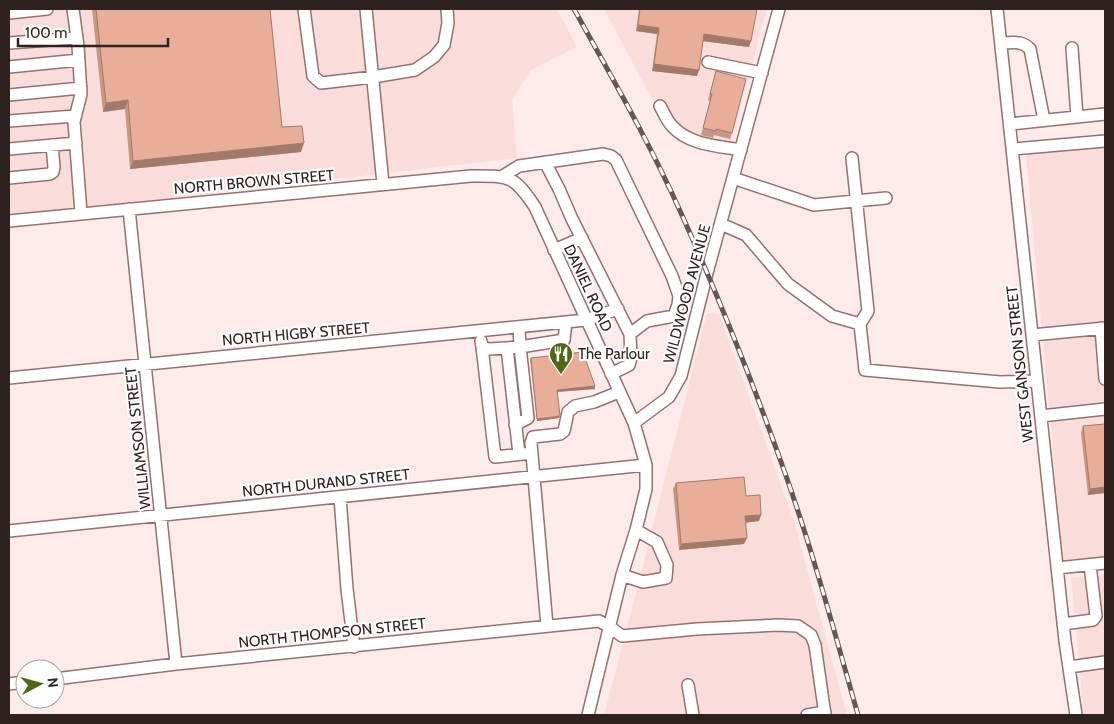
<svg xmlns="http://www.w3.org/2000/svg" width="1114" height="724" font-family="Cabin,sans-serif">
<rect width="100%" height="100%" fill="#fcebea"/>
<path fill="#fadddb" d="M9 9H557L577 47 531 70 512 99 517 158 9 217Z
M604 9H767L730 145 692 141 662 118Z
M1105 135V558L1063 562 1025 144Z
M707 313 719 314 794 521 847 715H604L636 593Z
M1105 574V715H1077L1083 705 1071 578Z"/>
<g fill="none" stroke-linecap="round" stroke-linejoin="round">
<g stroke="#947170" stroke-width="14">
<path id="minor" d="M73 9 78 46 81 94 74 122 81 213
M304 9 313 76 321 83 373 77 415 70 434 57 444 45 448 23 447 9
M366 9 383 184
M997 9 1065 641 1076 715
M9 13 47 9
M9 43 77 38
M1001 43C1012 43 1022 40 1030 49L1044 120
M1072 48 1077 117
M708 62 762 73
M9 67 79 60
M9 95 81 88
M660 106C664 113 667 121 672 126 689 145 718 146 741 150
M9 121 75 116
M1010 124 1105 114
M9 149 76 143
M1012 149 1105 141
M852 158 868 311 860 324 865 370 1000 382 1037 381
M545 162 559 189 572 219 630 334
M503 176 519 166 603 154 611 156 616 160 672 276 679 296 678 305 674 316 647 321 630 334 631 358 629 365 611 374
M9 178 50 174 53 172 54 167 52 145
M733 178 814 205 886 198
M129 209 176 664
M9 221 471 176C509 176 513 174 535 207L634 423 646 465V489L636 530 622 575 588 715
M721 224 746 235 788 284 832 316 860 324
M554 250 582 238
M519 327 520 347 564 340 566 322
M1101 328 1105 379
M1032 335 1105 328
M481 341 482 347 489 349 520 347 528 418 515 425
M482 347 495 457 532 453
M507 348 519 454
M9 378 586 320 618 309
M1041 416 1105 409
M634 423 669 397 681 376 707 273 779 9
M340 497 347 589 354 647
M9 531 646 465
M1057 568 1105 563
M622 575 643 582 666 578 667 565 657 542 636 530
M1063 624 1093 620 1096 616 1090 565
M547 626 531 443 533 437 560 434 564 431 568 412 575 406 594 402 619 392
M1069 667 1105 662
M55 679 176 664 599 621 610 627 622 636 697 629 778 625 798 626 811 635 815 645 825 715
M9 684 25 682
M688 685 693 715
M807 715 825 712"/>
</g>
<use href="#minor" stroke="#fff" stroke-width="11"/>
<g stroke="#655655" stroke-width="5">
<path id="rail" d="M574 9C611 76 650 143 681 213 719 298 754 385 785 473 813 552 835 634 858 715"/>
</g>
<use href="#rail" stroke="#fdfdfd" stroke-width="3" stroke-dasharray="9" stroke-linecap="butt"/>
</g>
<path fill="#c89684" d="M92 9H270L282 127 301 152 130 169 125 109 103 112Z
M639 9H757L749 47 703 41 697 76 652 71 657 34 636 31Z
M716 71 732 133 730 139 714 135 713 138 701 135 710 101 708 100Z
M531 358 595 386V389L557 392 559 418 537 421 530 360Z
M1083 426 1105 493 1088 495 1081 433Z
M676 483 746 496 759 521 745 523 744 544 679 550 673 489Z"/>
<path fill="#a27a6b" d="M638 25 659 28 657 34 636 31Z
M704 34 751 41 749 47 702 41Z
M654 64 699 70 697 76 652 71Z
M128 100 125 109 103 112 106 103Z
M304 143 301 152 130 169 133 161Z
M595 386V389L556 392 557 390Z
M560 416 559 418 537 421V419Z
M1105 487V493L1088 495 1090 489Z
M761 515 759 521 742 523 745 516Z
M747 538 744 544 679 550 681 544Z"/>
<path fill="#e8ae99" stroke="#a27a6b" d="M96 9H270L282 127 302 126 304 143 133 161 128 100 106 103Z
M640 9H757L751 41 704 34 699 70 654 64 659 28 638 25Z
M716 71 746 79 732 133 716 129V131L703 128 712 94H710Z
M583 352 595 386 557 390 560 416 537 419 531 358Z
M1105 424V487L1090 489 1083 426Z
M744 477 746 496 760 495 761 515 745 516 747 538 681 544 676 483Z"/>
<defs>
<g id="restaurant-pin" transform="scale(1.25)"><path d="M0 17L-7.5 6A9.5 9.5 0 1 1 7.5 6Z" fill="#4f6717" stroke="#fdfdfd"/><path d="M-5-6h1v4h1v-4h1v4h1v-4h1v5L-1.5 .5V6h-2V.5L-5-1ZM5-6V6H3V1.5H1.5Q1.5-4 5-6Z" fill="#fff"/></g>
</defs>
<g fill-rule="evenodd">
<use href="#restaurant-pin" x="561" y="354"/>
</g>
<g text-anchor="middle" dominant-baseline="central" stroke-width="4.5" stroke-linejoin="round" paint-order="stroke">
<g font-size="15" fill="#2f2120" stroke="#fdfdfd">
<text transform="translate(254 182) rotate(-5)">NORTH BROWN STREET</text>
<text transform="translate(588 288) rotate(65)">DANIEL ROAD</text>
<text transform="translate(687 294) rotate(-75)">WILDWOOD AVENUE</text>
<text transform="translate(296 334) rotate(-5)">NORTH HIGBY STREET</text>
<text transform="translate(1020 364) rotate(-96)">WEST GANSON STREET</text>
<text transform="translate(138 438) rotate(-96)">WILLIAMSON STREET</text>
<text transform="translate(326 483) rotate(-6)">NORTH DURAND STREET</text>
<text transform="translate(332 633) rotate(-6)">NORTH THOMPSON STREET</text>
</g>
<g font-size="15" fill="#2f2120" stroke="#fdfdfd" text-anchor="start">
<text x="578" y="354">The Parlour</text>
</g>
</g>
<rect width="1114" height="724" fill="none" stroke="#2f2120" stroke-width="20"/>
<g transform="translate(40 684) rotate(84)"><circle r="24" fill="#fdfdfd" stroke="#aba5a5"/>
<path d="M0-4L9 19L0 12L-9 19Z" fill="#4f6717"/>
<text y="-8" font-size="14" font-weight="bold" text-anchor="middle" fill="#2f2120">N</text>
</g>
<path d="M18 38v8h150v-8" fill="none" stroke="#2f2120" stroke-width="2.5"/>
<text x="25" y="38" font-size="15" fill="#2f2120" stroke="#fdfdfd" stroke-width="4" paint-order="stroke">100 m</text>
</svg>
